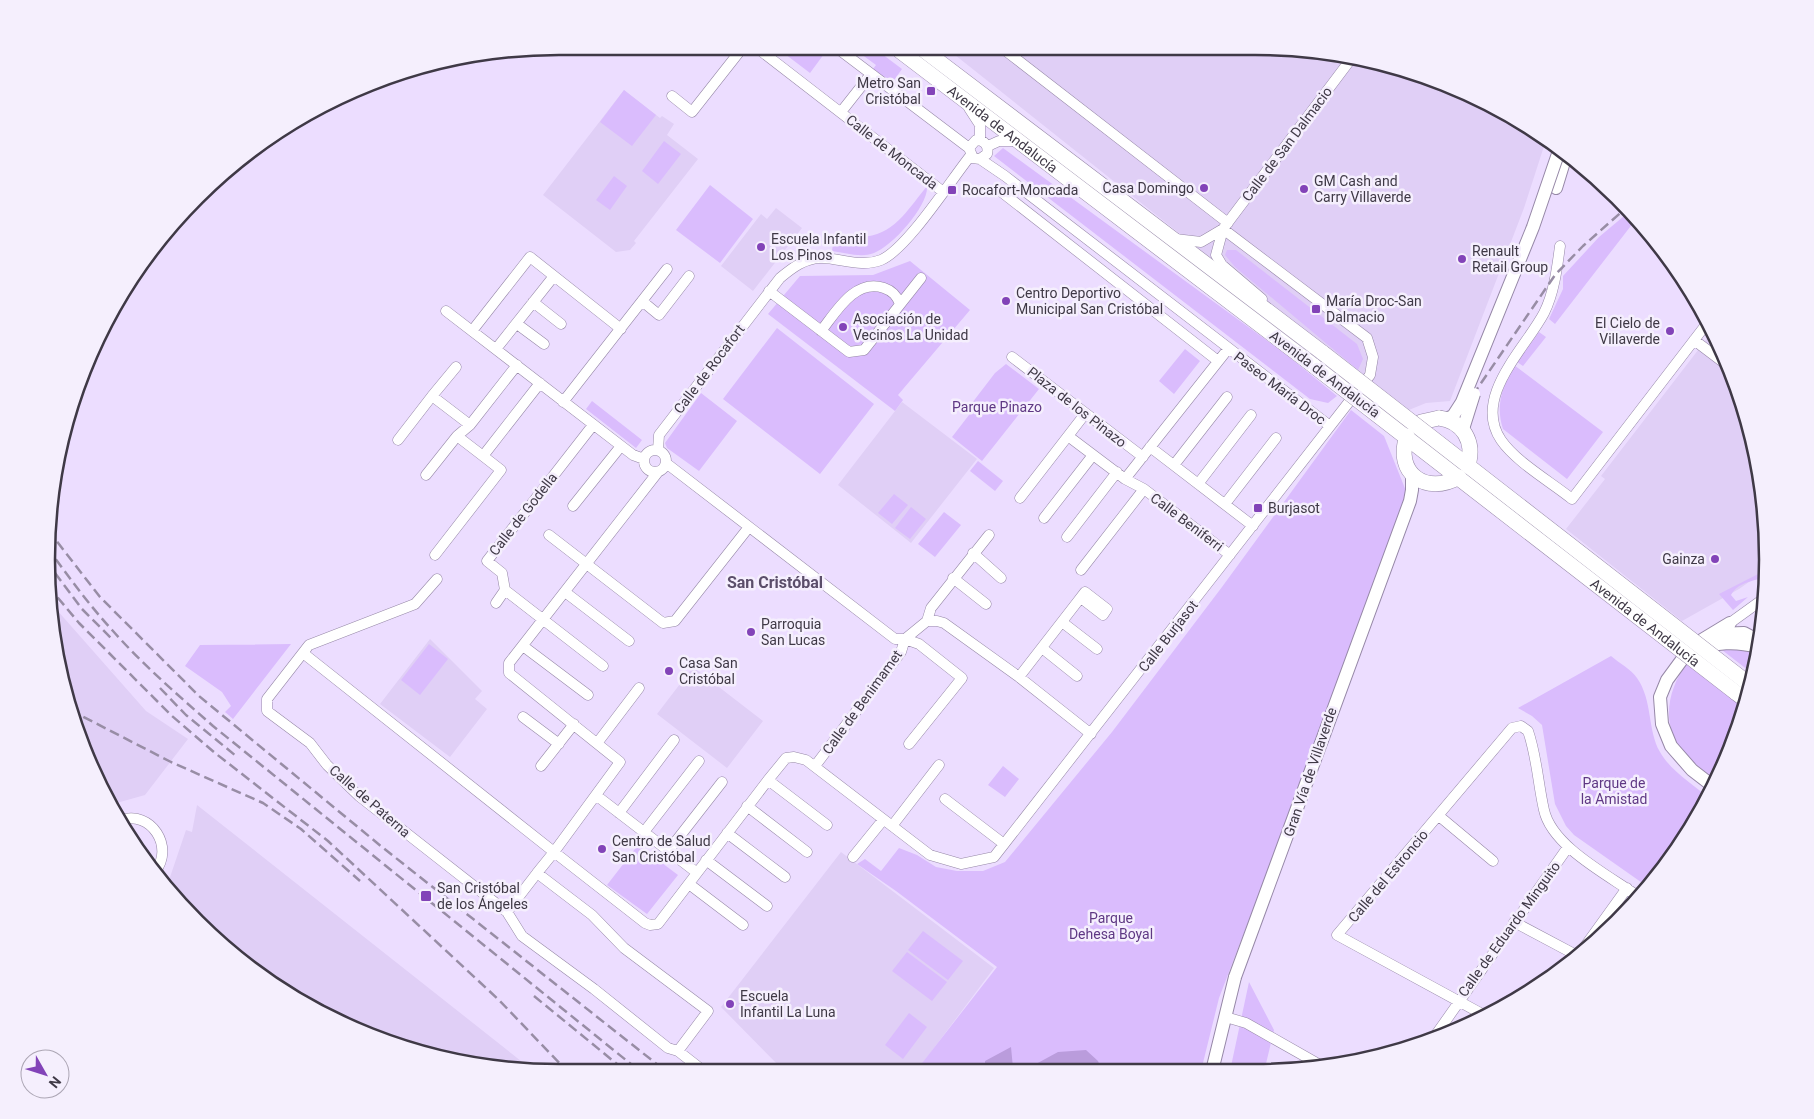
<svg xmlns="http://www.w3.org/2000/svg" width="1814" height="1119" font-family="Roboto,sans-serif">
<rect width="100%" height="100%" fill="#ecddff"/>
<path fill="#e0cff6" d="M950 51H1321L1451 85 1546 140 1524 208 1450 401 1426 403 1404 412Z
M624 90 660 118 662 116 674 124 667 135 698 159 634 241 636 243 630 250 616 252 543 195Z
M776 208 802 228 753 291 721 266 761 214 767 219Z
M1712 332 1740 394 1763 492 1766 570 1739 589 1682 621 1566 529 1605 479 1601 476Z
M902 402 977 459 911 543 838 485Z
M49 601 146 711 188 739 145 795 113 804 73 724 51 627Z
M430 639 482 691 475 699 487 709 450 757 380 704Z
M693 667 763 721 727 768 657 714Z
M197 805 473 1023 531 1069 493 1068 363 1034 247 967 196 922 167 886 186 830 192 832Z
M841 852 994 968 919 1068 907 1070H783L721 1007Z"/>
<path fill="#dabcfd" d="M787 51H819L824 54 810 73 785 54Z
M857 51H878L902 69 892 83 873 69 876 65Z
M624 90 656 115 632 146 600 122Z
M664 141 681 154 658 184 642 171Z
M1003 148 1288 356 1337 396 1328 403 1310 399 994 156Z
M614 176 627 186 610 210 596 200Z
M710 185 753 219 720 263 676 230Z
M927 186C929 205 893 246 874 253 861 258 846 253 832 251L834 236C888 243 897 224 927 186Z
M1630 211 1637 218 1555 324 1549 319 1563 289V276L1599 237Z
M1227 250H1236L1357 344 1363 359 1358 370 1235 267 1225 255Z
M910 261 970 310 898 395 903 400 895 411 768 314 800 276 873 275Z
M777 328 874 404 820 474 723 399Z
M1539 332 1546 337 1523 366 1517 362Z
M1185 349 1200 361 1174 394 1159 381Z
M1006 364 1039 389 982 461 952 437 969 415 972 403 995 373Z
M1514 365 1603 432 1567 479 1503 429C1495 405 1503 385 1514 365Z
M701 393 737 421 699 471 667 448 665 443Z
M592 401 642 440 636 448 586 409Z
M1351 410 1384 436 1410 501 1219 998 1201 1071 907 1070 919 1067 997 967 896 891 857 864 865 859 881 871 899 848 917 855 936 867 957 871H983L1005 862 1112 732 1222 587Z
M978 461 1003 481 995 491 970 471Z
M894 494 908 505 892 524 878 513Z
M911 507 926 519 910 539 895 528Z
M944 512 961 525 935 557 918 544Z
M1766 570 1764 577C1752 582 1738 582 1731 595L1736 601 1748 597 1733 610 1719 594Z
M291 644 233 719 225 712 231 706 222 692 185 666 200 645Z
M429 644 448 659 420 695 401 680Z
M1744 648 1757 650 1753 674 1722 650Z
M1611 656C1619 663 1631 669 1637 678 1653 701 1647 729 1660 752 1671 771 1691 783 1708 797L1662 872 1648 887 1574 835 1566 826 1555 804 1542 725 1532 716 1518 708Z
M1687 663 1745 708 1717 780C1705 771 1690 762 1681 750 1661 722 1668 689 1687 663Z
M1003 766 1019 779 1005 797 988 785Z
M638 845 678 875 647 914 607 885Z
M923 931 963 961 948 980 908 950Z
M907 952 947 982 932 1001 892 971Z
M1249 982 1274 1030 1264 1072 1230 1071Z
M909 1013 927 1027 903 1059 885 1045Z"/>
<path fill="#ba9cdc" d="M1011 1047 1013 1068 1021 1071 985 1070V1061Z
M1086 1050 1098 1061 1102 1071H1023L1058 1052Z"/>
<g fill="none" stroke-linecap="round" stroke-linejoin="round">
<g stroke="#9688a7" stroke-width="11">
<path id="minor" d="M761 51 942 191
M841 51 969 148
M1006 51 1228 223
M672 96 692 112 740 51
M969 108 980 125V140
M841 112 871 74
M988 146 999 141H1018
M980 159 987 154C989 146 985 140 976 140L969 148 973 158 980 159 1005 176 1330 426
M999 190 1218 361
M1175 239 1201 242 1223 229
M1560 246C1557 269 1554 293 1544 313 1525 349 1472 397 1501 440 1516 462 1551 482 1572 499L1708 322
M769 291 849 352 864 350 921 278
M1262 299 1222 265 1216 255 1223 229 1351 59
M642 301 659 315 689 276
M533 302 561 324
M446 311 633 455 644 459
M517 324 544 344
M472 331 530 257 621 329
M821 331C836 312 855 278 884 288 893 291 897 296 900 304
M1694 340 1727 365
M496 349 554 276
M1012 357 1143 457
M432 396 456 367
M563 402 667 269
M593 425 487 561 502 573 505 590 603 666
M457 436 470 425 517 365
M1068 436 1125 479 1144 489 1230 555
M398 440 432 396 470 425
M1150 447 1253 526
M658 450 659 435 780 278C792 268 805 258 821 258 841 258 861 268 881 260 907 249 951 180 971 155
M644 461a11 11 0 1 1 22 0a11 11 0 1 1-22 0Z
M666 463 895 639H905L927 621 931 608 989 535
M1174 465 1227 397
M426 475 457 436 483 456
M1125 479 1228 349
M1198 484 1251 415
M1020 498 1085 414
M1225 504 1276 438
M573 506 621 446
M1044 518 1093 455
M549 535 663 623 675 621 749 527
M1067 537 1117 472
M973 553 1001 578
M435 555 501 470 483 456 540 383
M1081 570 1144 489
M953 578 986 604
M437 579 415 604 309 645 267 699V711L310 743 327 765 359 796 507 912 522 936 594 989 668 1048 678 1051 708 1011 624 948 592 915 537 873 507 912
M565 592 629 641
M496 603 505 590
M927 621H937L944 623 1019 677 1091 734
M1062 622 1097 649
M1730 623 1766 597
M905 639 919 644 962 678 909 744
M523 646 588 695
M1042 648 1077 676
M303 653 554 852 620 762 509 673V663L658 472
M1019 677 1078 601 1085 592 1107 609 1103 615 1081 598
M523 717 559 744
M598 742 639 688
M541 766 574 724
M815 766 901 652 905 639
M768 780 827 825
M597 796 696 872
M945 799 1004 844
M747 806 807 852
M619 813 674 740
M1439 816 1493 861
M121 820C151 810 175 847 155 872
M892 826 939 765
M644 832 699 761
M727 833 785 877
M669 850 722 782
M853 857 883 820
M706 860 767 906
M537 873 554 852 645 923 650 925 658 924 768 780 786 758 794 757 806 760 930 855 961 864 994 857 1370 375 1373 357 1367 338 1223 229
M689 884 743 925
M1514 922 1578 956
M1578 956 1627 888
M1484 1015 1337 935 1512 728 1521 726 1528 731C1537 757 1538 784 1544 810 1552 847 1610 876 1639 897
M1229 1018 1246 1023 1322 1066
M1435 1036 1568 847
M678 1051 701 1069"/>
</g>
<g stroke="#9688a7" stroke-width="14">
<path id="tertiary" d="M1556 188 1567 152
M1715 634 1744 633 1759 641
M1695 651C1716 642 1735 641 1758 647
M1714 787 1692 770 1671 746 1662 724 1660 697 1667 680 1692 646 1730 623
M1212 1071 1235 977"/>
</g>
<g stroke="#9688a7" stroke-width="16">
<g id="primary">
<path id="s1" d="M900 51 1314 366"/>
<path d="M925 51 1323 353"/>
<path d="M1409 433 1421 422 1439 418"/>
<path d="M1735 692 1747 701"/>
</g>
</g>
<use href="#minor" stroke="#fff" stroke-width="10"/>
<use href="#tertiary" stroke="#fff" stroke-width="12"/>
<use href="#primary" stroke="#fff" stroke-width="15"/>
<path stroke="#988da5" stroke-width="2.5" stroke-dasharray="10 5" stroke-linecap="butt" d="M1464 408 1555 275 1583 246 1626 208
M48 530 100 597 199 696 382 847 663 1069
M47 547C68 576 89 605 113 631 144 666 179 696 213 726L637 1069
M46 561 82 609 111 638
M48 586 79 623 172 716 215 753 328 841 499 1000 565 1069
M160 688 186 715 236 756
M70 710 171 762 263 803 301 829 360 881
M534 996 623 1069"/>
<g stroke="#9688a7" stroke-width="14" stroke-linecap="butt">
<path id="tertiary-bridge" d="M1446 419 1453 416 1462 402 1533 227 1560 148
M1463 429 1474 394
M1235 977 1410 501 1412 490V474"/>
</g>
<g stroke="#9688a7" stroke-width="16" stroke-linecap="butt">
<g id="primary-bridge">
<path d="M1323 353 1745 681"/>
<path id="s2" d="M1314 366 1735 692"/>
<path d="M1439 418C1463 421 1475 442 1468 465"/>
<path d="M1407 436C1394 473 1426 496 1459 477"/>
</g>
</g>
<use href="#tertiary-bridge" stroke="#fff" stroke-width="12"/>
<use href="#primary-bridge" stroke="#fff" stroke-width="15"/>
</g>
<g fill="#8243b8" stroke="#f5effd" stroke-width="2">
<rect x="926" y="86" width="10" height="10" rx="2.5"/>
<circle cx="1204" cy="188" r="5"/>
<circle cx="1304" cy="189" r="5"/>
<rect x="947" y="185" width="10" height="10" rx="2.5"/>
<circle cx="761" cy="247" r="5"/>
<circle cx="1462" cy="259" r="5"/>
<circle cx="1006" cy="301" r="5"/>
<rect x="1311" y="304" width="10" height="10" rx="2.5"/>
<circle cx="843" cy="327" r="5"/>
<circle cx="1670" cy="331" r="5"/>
<rect x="1253" y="503" width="10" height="10" rx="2.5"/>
<circle cx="1715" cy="559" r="5"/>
<circle cx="751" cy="632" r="5"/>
<circle cx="669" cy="671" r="5"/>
<circle cx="602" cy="849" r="5"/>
<rect x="420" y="890" width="12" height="12" rx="2.5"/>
<circle cx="730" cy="1004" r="5"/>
</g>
<g text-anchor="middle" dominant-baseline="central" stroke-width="5" stroke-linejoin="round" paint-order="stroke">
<g font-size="14" fill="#3f3946" stroke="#f5effd" text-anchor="start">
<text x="921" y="83" text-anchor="end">Metro San<tspan x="921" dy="16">Cristóbal</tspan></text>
<text x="1314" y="181">GM Cash and<tspan x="1314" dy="16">Carry Villaverde</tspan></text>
<text x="1194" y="188" text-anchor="end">Casa Domingo</text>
<text x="962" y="190">Rocafort-Moncada</text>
<text x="771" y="239">Escuela Infantil<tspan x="771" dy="16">Los Pinos</tspan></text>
<text x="1472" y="251">Renault<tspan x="1472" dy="16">Retail Group</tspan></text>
<text x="1016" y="293">Centro Deportivo<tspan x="1016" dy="16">Municipal San Cristóbal</tspan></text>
<text x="1326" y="301">María Droc-San<tspan x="1326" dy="16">Dalmacio</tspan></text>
<text x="853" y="319">Asociación de<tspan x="853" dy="16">Vecinos La Unidad</tspan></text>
<text x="1660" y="323" text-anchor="end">El Cielo de<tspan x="1660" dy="16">Villaverde</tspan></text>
<text x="1268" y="508">Burjasot</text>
<text x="1705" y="559" text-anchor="end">Gainza</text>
<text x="761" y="624">Parroquia<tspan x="761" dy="16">San Lucas</tspan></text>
<text x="679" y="663">Casa San<tspan x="679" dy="16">Cristóbal</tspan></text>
<text x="612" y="841">Centro de Salud<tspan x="612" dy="16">San Cristóbal</tspan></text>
<text x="437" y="888">San Cristóbal<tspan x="437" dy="16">de los Ángeles</tspan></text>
<text x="740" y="996">Escuela<tspan x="740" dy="16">Infantil La Luna</tspan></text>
</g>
<g font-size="14" fill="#3f3946" stroke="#f5effd">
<text stroke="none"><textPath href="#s1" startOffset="129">Avenida de Andalucía</textPath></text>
<text transform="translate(1287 144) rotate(-53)">Calle de San Dalmacio</text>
<text transform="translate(892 152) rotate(38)">Calle de Moncada</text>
<text transform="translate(709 369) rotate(-53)">Calle de Rocafort</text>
<text transform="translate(1325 374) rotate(37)">Avenida de Andalucía</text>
<text transform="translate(1280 388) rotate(37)">Paseo María Droc</text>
<text transform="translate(1077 407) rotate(38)">Plaza de los Pinazo</text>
<text transform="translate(523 514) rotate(-52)">Calle de Godella</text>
<text transform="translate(1187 522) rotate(37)">Calle Beniferri</text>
<text stroke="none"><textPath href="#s2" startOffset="419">Avenida de Andalucía</textPath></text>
<text transform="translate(1168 636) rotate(-52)">Calle Burjasot</text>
<text transform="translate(862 702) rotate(-54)">Calle de Benimamet</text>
<text transform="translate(1310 772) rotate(-71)">Gran Vía de Villaverde</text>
<text transform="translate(370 801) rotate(41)">Calle de Paterna</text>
<text transform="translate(1388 876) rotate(-50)">Calle del Estroncio</text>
<text transform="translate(1509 929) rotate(-54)">Calle de Eduardo Minguito</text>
</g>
<g font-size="14" fill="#5f3884" stroke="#f5effd">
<text x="997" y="407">Parque Pinazo</text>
<text x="1614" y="783">Parque de<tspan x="1614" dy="16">la Amistad</tspan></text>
<text x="1111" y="918">Parque<tspan x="1111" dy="16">Dehesa Boyal</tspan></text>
</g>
<g font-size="16" font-weight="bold" fill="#5b4e6a" stroke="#f5effd">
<text x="775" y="582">San Cristóbal</text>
</g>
</g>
<path d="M0 0H1814V1119H0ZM559 55H1255A504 504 0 0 1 1759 559V560A504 504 0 0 1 1255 1064H559A504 504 0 0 1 55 560V559A504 504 0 0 1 559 55Z" fill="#f5effd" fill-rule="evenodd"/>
<path fill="none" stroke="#3f3946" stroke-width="2.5" d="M559 55H1255A504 504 0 0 1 1759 559V560A504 504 0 0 1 1255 1064H559A504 504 0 0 1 55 560V559A504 504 0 0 1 559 55Z"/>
<g transform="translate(45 1074) rotate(129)"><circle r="24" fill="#f5effd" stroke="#aca6b4"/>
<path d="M0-4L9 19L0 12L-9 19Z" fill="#8243b8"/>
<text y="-8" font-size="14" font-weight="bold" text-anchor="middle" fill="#3f3946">N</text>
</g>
</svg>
